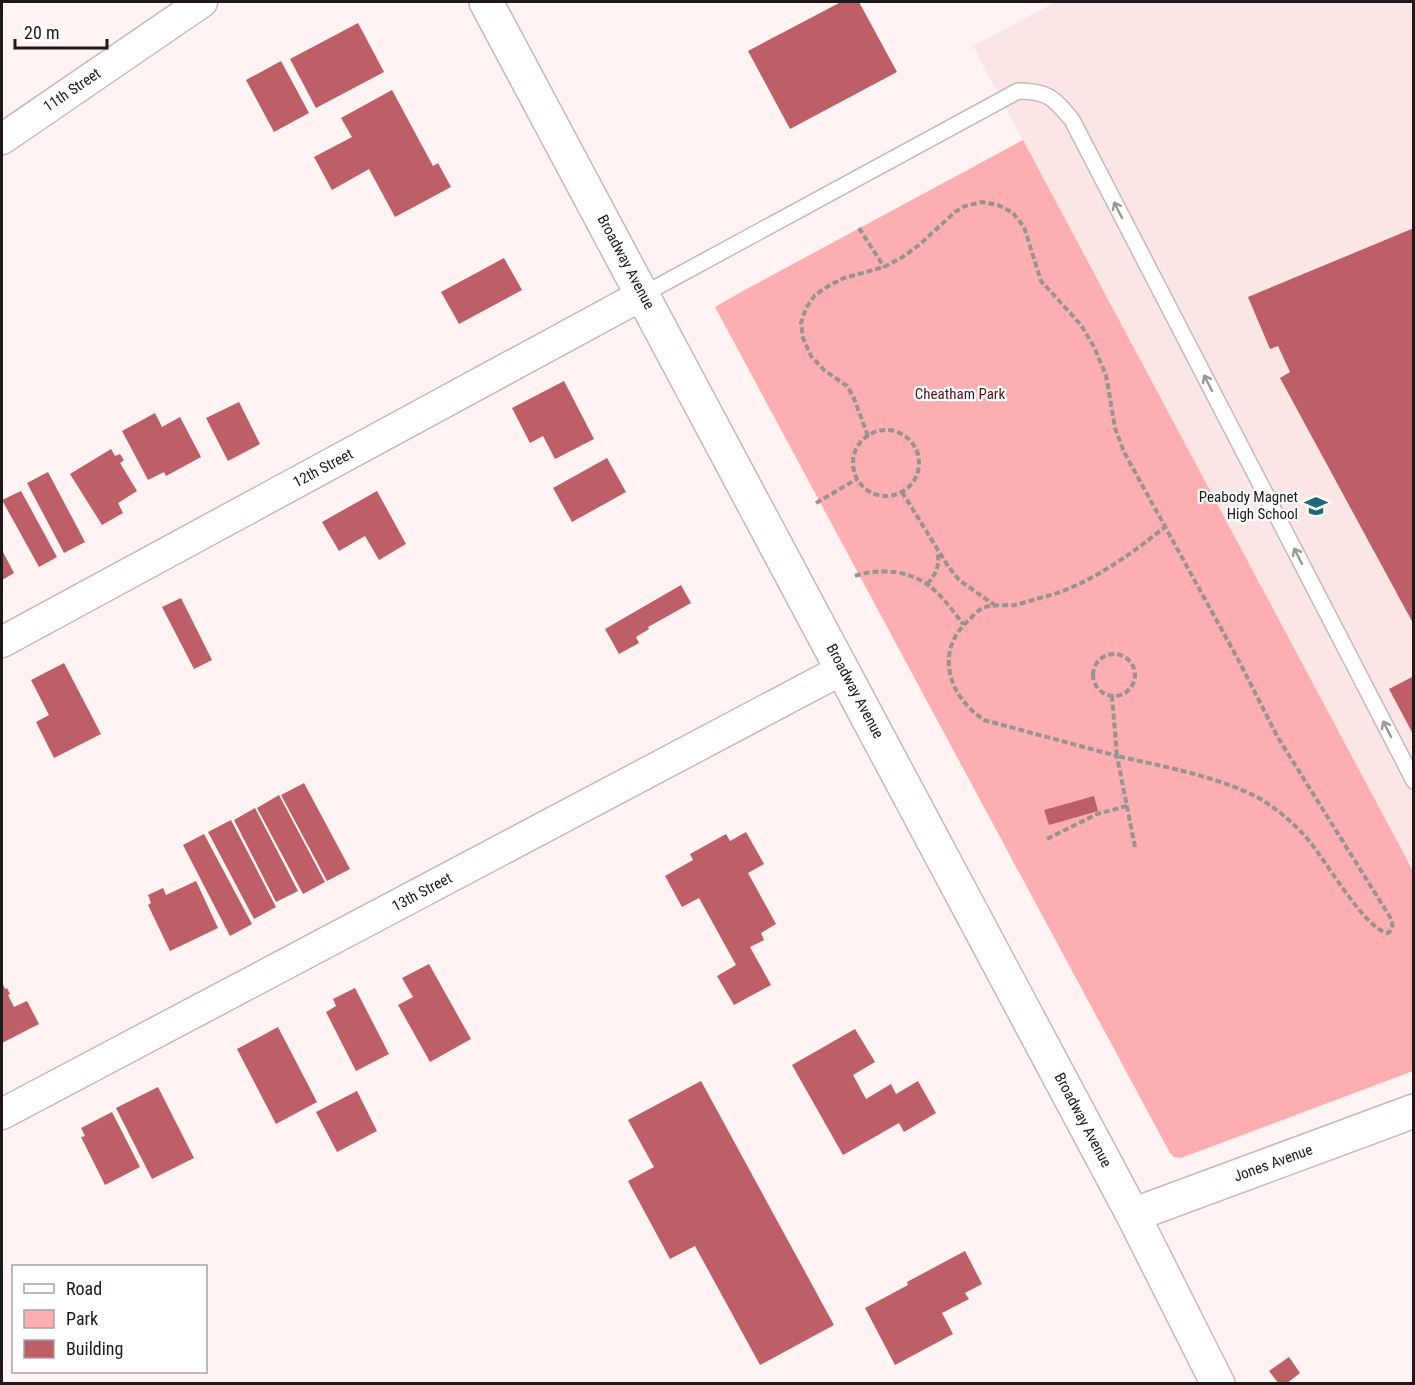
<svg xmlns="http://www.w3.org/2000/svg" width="1415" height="1385" font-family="'Roboto Condensed',sans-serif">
<rect width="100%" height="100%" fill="#fff3f3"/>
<path fill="#fbe5e5" d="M1056 2H1413V871L973 46Z"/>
<path fill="#fdaeb1" d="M1023 140 1413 871V1071L1181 1158 1174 1157 1170 1153 715 307 741 292Z"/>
<path fill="#be5e66" d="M841 2H859L897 72 790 129 748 51Z
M358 23 384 72 316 108 290 59Z
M281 61 309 113 274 132 246 80Z
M392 90 433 166 438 163 451 187 395 217 369 169 332 190 314 157 352 137 341 118Z
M1414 228V625L1280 378 1290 372 1278 346 1270 349 1248 297Z
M504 258 522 290 459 324 441 292Z
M564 381 594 439 555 459 543 436 530 443 512 408Z
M239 402 260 444 228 461 206 418Z
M155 413 162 427 180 417 201 457 166 476 164 472 148 480 122 431Z
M111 449 115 456 120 454 124 460 120 463 137 491 118 503 123 513 102 525 70 474Z
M607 458 626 492 572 522 553 488Z
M48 472 85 542 64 553 27 483Z
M21 491 57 557 39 567 2 500Z
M377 491 406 544 379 560 365 536 339 551 322 522Z
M2 550 14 573 2 580Z
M681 585 691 603 648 627 649 629 636 637 639 643 619 654 605 629Z
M181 598 212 660 194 669 162 607Z
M64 663 101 734 54 758 36 722 49 715 31 680Z
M1414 676V736L1389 689Z
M304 783 350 869 327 881 281 795Z
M279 795 325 882 303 894 257 808Z
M1094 796 1098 811 1049 825 1044 810Z
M255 808 298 891 276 902 234 820Z
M231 820 276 907 254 919 208 832Z
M746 832 764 864 748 873 776 924 761 933 764 940 750 947 771 985 734 1005 717 976 736 965 699 898 682 907 665 876 693 860 690 854 726 834 730 841Z
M204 834 252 924 230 936 183 845Z
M196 881 218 928 170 951 148 905 151 903 148 895 163 888 166 895Z
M429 964 471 1039 430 1062 398 1005 413 997 402 978Z
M2 982 5 989 7 988 10 994 8 995 14 1007 27 1001 39 1024 2 1043Z
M355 988 389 1054 356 1071 326 1012 336 1006 333 999Z
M278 1027 317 1102 276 1124 237 1049Z
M855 1029 875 1062 853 1075 866 1099 891 1084 896 1094 918 1081 936 1113 904 1132 899 1123 843 1155 792 1065Z
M701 1081 834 1325 760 1365 695 1246 670 1259 628 1181 654 1167 628 1120Z
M158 1087 194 1158 152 1179 116 1108Z
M357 1091 377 1131 337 1152 316 1112Z
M112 1112 140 1167 105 1185 81 1137 85 1136 81 1128Z
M965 1251 982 1284 965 1293 969 1299 942 1313 953 1334 895 1365 865 1308 908 1285 907 1282Z
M1289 1357 1300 1373 1286 1384H1279L1269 1371Z"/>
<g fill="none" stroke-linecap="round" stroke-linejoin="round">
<g stroke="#c9b7b7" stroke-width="18">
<path id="lane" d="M644 294 1018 91C1048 91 1054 98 1072 120L1414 781"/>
</g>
<g stroke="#c9b7b7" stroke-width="33">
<path id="street" d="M2 139 202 2
M2 642 644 294
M2 1114 843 669"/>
</g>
<g stroke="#c9b7b7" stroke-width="36">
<path id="secondary" d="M486 2 1133 1215 1218 1384
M1133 1215 1414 1111"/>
</g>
<path stroke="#9a9191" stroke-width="4" stroke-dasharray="6 3" stroke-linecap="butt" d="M859 228 884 267
M853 463a33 33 0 1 1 66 0a33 33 0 1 1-66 0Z
M868 436 853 396 847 386 824 370 811 356 803 338 801 323 806 308 815 295 830 285 844 278 884 267 901 258 919 245 955 212 965 206 982 202 998 205 1013 213 1024 227 1041 281 1081 325 1094 347 1106 375 1115 428 1124 452 1240 663 1277 736 1390 917C1393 924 1394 928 1388 933 1364 930 1323 854 1303 834 1289 819 1271 804 1253 795 1211 775 1161 766 1117 756L1112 696
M902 492 948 566 959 580 996 606
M816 503 857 479
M855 576C878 568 908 570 928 585 942 595 953 611 963 624
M927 584C937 573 939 567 938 553
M1093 675a21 21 0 1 1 42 0a21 21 0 1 1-42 0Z
M1047 839 1097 814 1127 806
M1135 847 1117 756 984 720C948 696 934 651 969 620 973 616 978 610 983 608 992 604 1005 606 1015 605 1027 602 1039 598 1051 595 1093 582 1131 554 1165 527"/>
<use href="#lane" stroke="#fff" stroke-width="15"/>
<use href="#street" stroke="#fff" stroke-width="30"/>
<use href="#secondary" stroke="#fff" stroke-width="33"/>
</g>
<defs><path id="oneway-shaft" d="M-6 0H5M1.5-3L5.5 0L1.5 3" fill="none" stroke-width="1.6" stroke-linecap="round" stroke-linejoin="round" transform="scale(1.5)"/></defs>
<g stroke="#9a9797">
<use href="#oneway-shaft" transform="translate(1118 210) rotate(-117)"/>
<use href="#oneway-shaft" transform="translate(1208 383) rotate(-117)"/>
<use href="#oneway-shaft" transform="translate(1298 556) rotate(-117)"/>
<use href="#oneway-shaft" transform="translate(1387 729) rotate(-117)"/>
</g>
<defs>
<g id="school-bare" transform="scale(1.8)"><path d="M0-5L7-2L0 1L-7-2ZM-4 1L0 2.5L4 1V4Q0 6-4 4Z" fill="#206776" stroke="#fff" stroke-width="2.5" paint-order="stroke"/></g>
</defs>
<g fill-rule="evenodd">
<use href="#school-bare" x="1316" y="506"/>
</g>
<g text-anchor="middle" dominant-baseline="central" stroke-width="4.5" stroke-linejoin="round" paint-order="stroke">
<g font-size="15" fill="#1f1818" stroke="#fff">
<text transform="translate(72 90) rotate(-34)">11th Street</text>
<text transform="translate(626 262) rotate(62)">Broadway Avenue</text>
<text transform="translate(323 468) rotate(-28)">12th Street</text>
<text transform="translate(855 691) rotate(62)">Broadway Avenue</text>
<text transform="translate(422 892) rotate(-28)">13th Street</text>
<text transform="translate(1083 1120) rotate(62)">Broadway Avenue</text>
<text transform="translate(1273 1163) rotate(-20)">Jones Avenue</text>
</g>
<g font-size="15" fill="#4f111a" stroke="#fff">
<text x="960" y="394">Cheatham Park</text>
</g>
<g font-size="15" fill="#1f1818" stroke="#fff" text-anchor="end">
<text x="1298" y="497">Peabody Magnet<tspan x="1298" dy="17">High School</tspan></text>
</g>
</g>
<rect width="1415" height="1385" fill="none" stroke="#1f1818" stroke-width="6"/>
<rect x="12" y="1265" width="195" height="108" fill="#ffffff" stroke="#a5a3a3" stroke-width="1.5"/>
<rect x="24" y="1284" width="30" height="9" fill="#ffffff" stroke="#a5a3a3" stroke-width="1.5"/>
<text x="66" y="1295" font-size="18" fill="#1f1818">Road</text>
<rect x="24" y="1310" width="30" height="18" fill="#fdaeb1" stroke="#a5a3a3" stroke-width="1.5"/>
<text x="66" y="1325" font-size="18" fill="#1f1818">Park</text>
<rect x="24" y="1340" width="30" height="18" fill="#be5e66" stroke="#a5a3a3" stroke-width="1.5"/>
<text x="66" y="1355" font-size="18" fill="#1f1818">Building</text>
<path d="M15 39v9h92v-9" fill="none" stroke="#1f1818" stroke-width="3"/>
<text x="24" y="39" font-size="18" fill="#1f1818" stroke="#ffffff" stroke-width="4.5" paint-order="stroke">20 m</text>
</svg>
